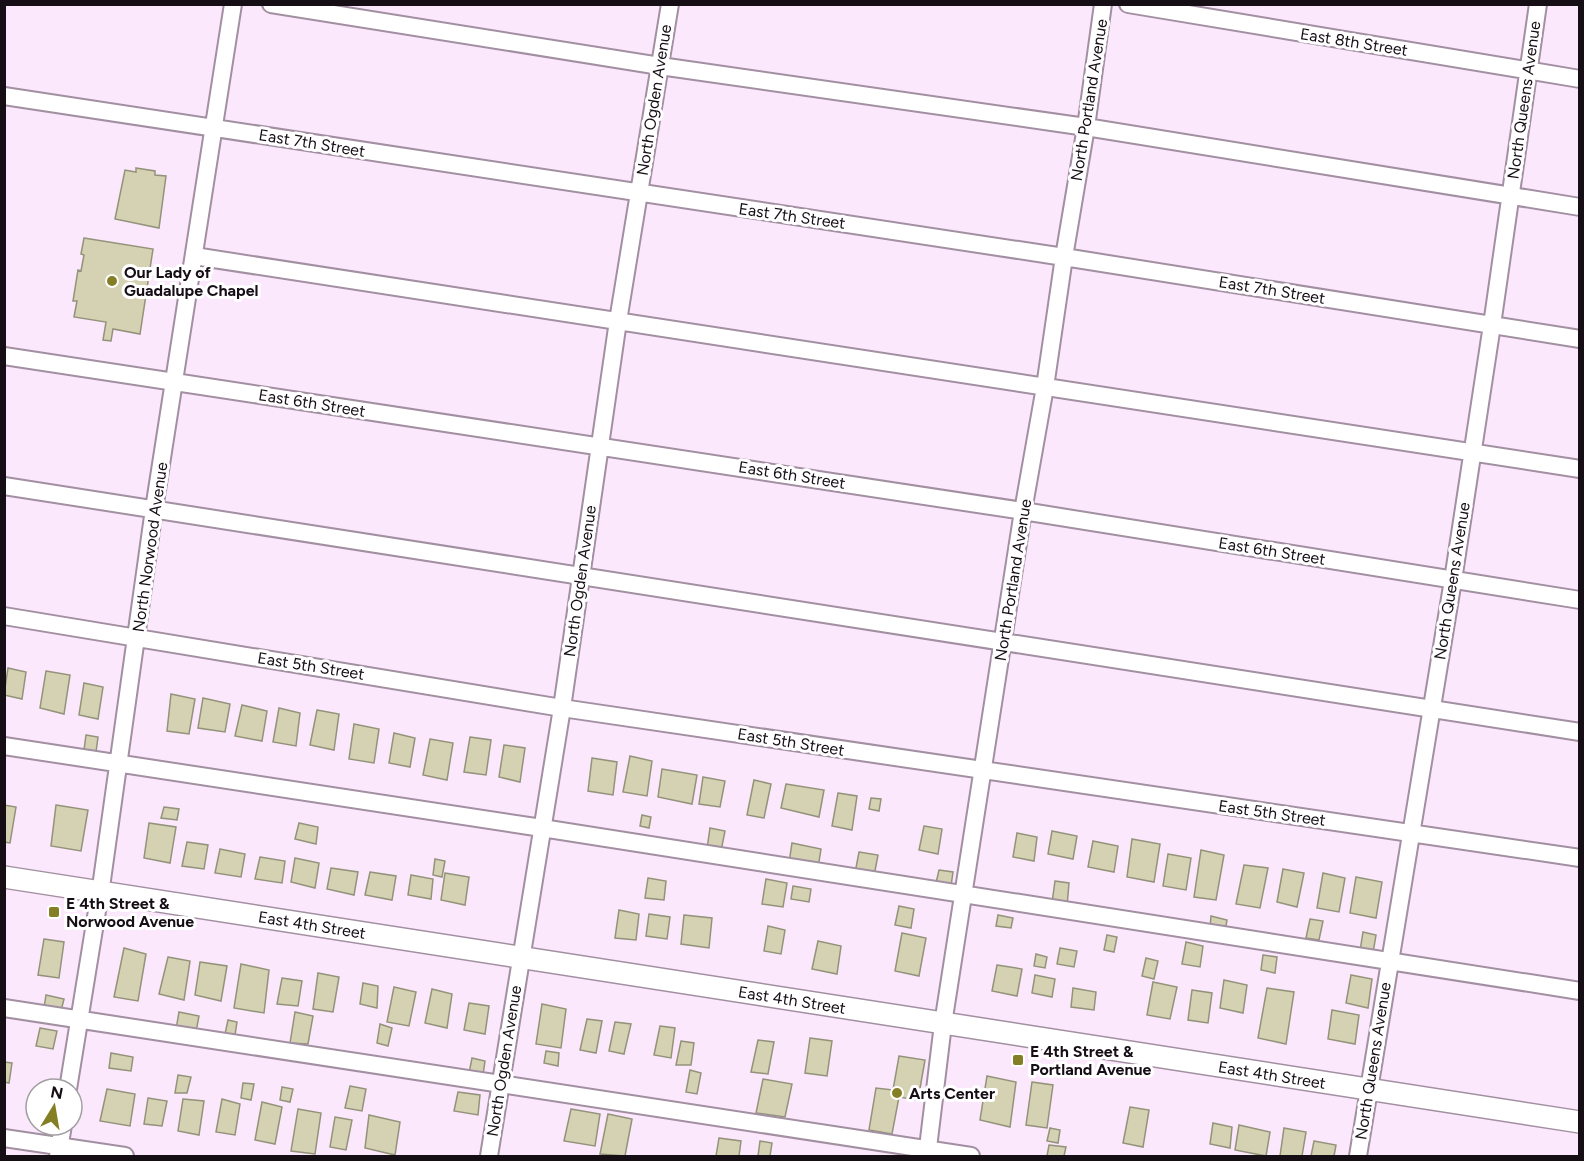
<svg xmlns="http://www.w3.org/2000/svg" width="1584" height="1161" font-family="Figtree,sans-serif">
<rect width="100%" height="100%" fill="#fce8fc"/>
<path fill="#d4d2b2" stroke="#93927a" stroke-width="1.5" d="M136 168 155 171V175L166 176 159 228 115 219 125 170 136 172Z
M84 238 153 249 140 334 113 329 111 341 103 340 106 322 74 317 77 301H73L78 270 81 271 84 255 81 254Z
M8 668 26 672 22 699 4 695Z
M46 671 70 675 64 714 40 708Z
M84 683 103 687 98 719 79 715Z
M171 694 195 699 189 734 167 731Z
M203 698 230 704 225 732 198 728Z
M242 705 267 711 262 741 235 736Z
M279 708 300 713 296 746 273 742Z
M317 710 339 714 334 750 310 745Z
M354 724 379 729 374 763 349 759Z
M394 733 415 738 410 767 389 763Z
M86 735 98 737 96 752 84 750Z
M470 737 491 740 486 775 464 772Z
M430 739 453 743 447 780 423 775Z
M504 745 525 748 520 782 499 777Z
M630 756 652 761 647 796 623 792Z
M592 758 617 762 613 795 588 791Z
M662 769 697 775 692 804 658 797Z
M703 777 725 781 720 807 699 804Z
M754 780 771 784 764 818 747 815Z
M786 784 824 790 819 817 781 808Z
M838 793 857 796 852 830 832 826Z
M871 798 881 799 879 811 869 809Z
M4 805 16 807 10 843 4 842Z
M56 805 88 810 81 851 51 846Z
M164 807 179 809 177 820 161 818Z
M642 815 651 817 649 828 640 826Z
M149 823 176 827 170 863 144 858Z
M299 823 318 827 316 844 295 839Z
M924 826 942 829 938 854 919 850Z
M710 828 725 831 721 851 707 849Z
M1052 831 1077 836 1073 859 1048 854Z
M1017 833 1037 837 1034 861 1013 857Z
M1132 839 1160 844 1154 882 1127 877Z
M1093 841 1118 846 1114 872 1088 867Z
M187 842 208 845 204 869 182 866Z
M792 843 821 849 818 868 789 863Z
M220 849 245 854 241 877 215 873Z
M1201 850 1224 855 1216 900 1194 897Z
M859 852 878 855 874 876 855 873Z
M1168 854 1191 858 1186 890 1163 886Z
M260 857 285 861 282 883 255 879Z
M295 858 319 863 315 888 291 882Z
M435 859 445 861 442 877 433 875Z
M1244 865 1268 868 1260 908 1236 904Z
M331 868 358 872 354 895 327 889Z
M1283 869 1304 873 1297 907 1277 902Z
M939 870 953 872 951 886 936 883Z
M370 872 396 876 392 900 365 895Z
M445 873 469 877 465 905 441 900Z
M1323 873 1345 878 1339 912 1317 908Z
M411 875 433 879 431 899 408 895Z
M1356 877 1382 882 1376 918 1350 913Z
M648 878 666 881 664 900 645 898Z
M766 879 787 883 783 907 762 904Z
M1055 881 1069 883 1067 906 1052 903Z
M793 886 811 889 809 902 791 899Z
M899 906 914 909 911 928 895 925Z
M619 910 639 914 636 940 615 938Z
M649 914 670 917 667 939 646 936Z
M684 915 712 918 709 948 681 944Z
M998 915 1013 918 1011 928 996 926Z
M1211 916 1227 920 1225 931 1210 928Z
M1310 919 1323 921 1319 940 1306 938Z
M768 926 785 930 781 954 764 951Z
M1363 932 1376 935 1373 953 1360 951Z
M902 933 926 938 919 976 895 971Z
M1107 935 1117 937 1114 952 1104 950Z
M44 939 64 942 59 978 38 975Z
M818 941 841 946 837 974 812 969Z
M1186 942 1203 946 1200 967 1182 964Z
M124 948 146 954 138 1001 114 997Z
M1060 948 1077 951 1074 967 1057 964Z
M1036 954 1047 957 1045 968 1034 966Z
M1263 955 1277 957 1275 973 1261 970Z
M168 957 190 961 184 1000 159 994Z
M1146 958 1158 961 1154 979 1142 976Z
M200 962 227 966 221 1001 195 995Z
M241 964 269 970 264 1013 234 1008Z
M997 965 1022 969 1017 996 992 991Z
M318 973 339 977 333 1012 313 1009Z
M1035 975 1055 979 1052 997 1032 993Z
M1351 975 1372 979 1368 1008 1346 1003Z
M282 978 302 981 298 1006 277 1004Z
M1224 980 1247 985 1243 1013 1220 1008Z
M1153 982 1177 987 1170 1019 1147 1015Z
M363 983 378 986 377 1008 360 1004Z
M394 987 416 992 409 1026 387 1022Z
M1073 988 1096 992 1094 1010 1071 1007Z
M1267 988 1294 992 1286 1044 1258 1038Z
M432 989 452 994 447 1028 425 1023Z
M1192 990 1212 993 1208 1023 1188 1020Z
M46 995 64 999 61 1011 44 1008Z
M469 1003 489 1006 485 1034 464 1030Z
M542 1004 566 1009 561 1048 536 1044Z
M1332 1010 1359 1015 1355 1044 1328 1039Z
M179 1012 199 1016 196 1032 176 1029Z
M295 1012 313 1016 308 1044 290 1043Z
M587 1019 602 1021 596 1053 580 1050Z
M228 1020 237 1022 235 1035 225 1034Z
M615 1022 631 1024 624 1054 609 1051Z
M380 1024 392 1028 388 1046 377 1043Z
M660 1026 675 1028 671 1058 654 1055Z
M40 1028 57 1031 53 1049 36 1046Z
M810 1038 832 1041 827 1076 805 1073Z
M758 1040 774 1042 768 1074 751 1072Z
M681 1041 694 1043 691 1065H676Z
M546 1051 559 1053 558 1066 544 1063Z
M111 1053 133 1057 131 1071 109 1068Z
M899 1056 925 1060 918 1100 899 1097 892 1134 869 1130 876 1088 893 1090Z
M472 1058 485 1061 483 1075 469 1073Z
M4 1062 12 1063 9 1083 4 1082Z
M690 1070 701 1073 697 1094 686 1092Z
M178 1075 191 1077 187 1093H175Z
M987 1076 1016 1082 1010 1127 980 1120Z
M763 1079 792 1084 785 1117 756 1113Z
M1032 1082 1053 1085 1047 1128 1026 1125Z
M243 1083 254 1084 251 1100 241 1098Z
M350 1086 366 1089 362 1111 345 1108Z
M282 1087 293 1089 290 1102 280 1100Z
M107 1089 135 1094 130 1126 100 1121Z
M458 1092 480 1095 478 1115 454 1111Z
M148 1098 167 1101 162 1126 144 1124Z
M183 1099 204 1101 199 1135 178 1131Z
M222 1099 240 1104 235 1135 216 1132Z
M262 1102 282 1107 275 1144 255 1140Z
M1130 1107 1149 1110 1143 1147 1123 1143Z
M298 1109 321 1113 315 1154 291 1151Z
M571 1109 600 1114 595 1146 564 1141Z
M608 1114 632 1119 625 1156 600 1154Z
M369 1115 400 1122 395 1155 365 1148Z
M335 1117 352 1120 346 1150 330 1147Z
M1213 1123 1232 1127 1230 1148 1210 1144Z
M1239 1125 1270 1132 1266 1156 1235 1150Z
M1050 1128 1060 1130 1058 1143 1047 1141Z
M1284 1128 1306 1132 1302 1156H1280Z
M719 1138 741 1141 739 1156H716Z
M760 1141 772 1143 770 1156H758Z
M1314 1141 1336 1145 1334 1156H1311Z
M1049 1145 1066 1147 1064 1156H1047Z"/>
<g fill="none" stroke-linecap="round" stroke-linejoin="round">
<g stroke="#a28fa1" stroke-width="20">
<path id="minor" d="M271 4 660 66 1086 127 1580 207
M1128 4 1580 79
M4 96 1064 257 1580 339
M194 256 1580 469
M4 356 1023 511 1580 600
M4 486 1580 732
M4 616 562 708 1580 858
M4 746 542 828 1580 991
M4 1008 971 1156
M68 1089 102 880 154 509 233 4
M4 1138 125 1156
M58 1156 63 1125
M489 1156 562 708 618 321 670 4
M927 1156 943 1024 1023 511 1045 387 1064 257 1086 127 1103 4
M1358 1156 1453 580 1492 325 1538 4"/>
</g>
<g stroke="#a28fa1" stroke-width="24">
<path id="major" d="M4 877 1580 1122"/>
</g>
<use href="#minor" stroke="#fff" stroke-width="16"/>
<use href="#major" stroke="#fff" stroke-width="21"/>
</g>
<g fill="#847e25" stroke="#fff" stroke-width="2">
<circle cx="112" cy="281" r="6"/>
<rect x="48" y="906" width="12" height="12" rx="3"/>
<rect x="1012" y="1054" width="12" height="12" rx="3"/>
<circle cx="897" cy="1093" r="6"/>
</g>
<g text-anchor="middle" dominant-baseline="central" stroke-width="6" stroke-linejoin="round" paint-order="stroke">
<g font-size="16" fill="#150e15" stroke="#fff">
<text transform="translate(1354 42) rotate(9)">East 8th Street</text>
<text transform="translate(654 100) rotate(-81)">North Ogden Avenue</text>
<text transform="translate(1089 100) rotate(-81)">North Portland Avenue</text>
<text transform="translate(1524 100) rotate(-82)">North Queens Avenue</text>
<text transform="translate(312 143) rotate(9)">East 7th Street</text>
<text transform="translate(792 216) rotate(8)">East 7th Street</text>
<text transform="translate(1272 290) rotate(9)">East 7th Street</text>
<text transform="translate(312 403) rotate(9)">East 6th Street</text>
<text transform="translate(792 475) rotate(9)">East 6th Street</text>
<text transform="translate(150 547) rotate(-82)">North Norwood Avenue</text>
<text transform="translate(1272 551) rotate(9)">East 6th Street</text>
<text transform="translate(1013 580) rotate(-81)">North Portland Avenue</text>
<text transform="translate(580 581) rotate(-82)">North Ogden Avenue</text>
<text transform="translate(1452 581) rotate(-81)">North Queens Avenue</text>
<text transform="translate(311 666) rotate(9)">East 5th Street</text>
<text transform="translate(791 742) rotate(9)">East 5th Street</text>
<text transform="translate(1272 813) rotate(8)">East 5th Street</text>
<text transform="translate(312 925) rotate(9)">East 4th Street</text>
<text transform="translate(792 1000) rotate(9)">East 4th Street</text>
<text transform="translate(504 1061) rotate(-81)">North Ogden Avenue</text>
<text transform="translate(1373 1061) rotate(-81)">North Queens Avenue</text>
<text transform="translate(1272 1075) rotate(9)">East 4th Street</text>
</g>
<g font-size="16" font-weight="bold" fill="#150e15" stroke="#fff" text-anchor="start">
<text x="124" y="272">Our Lady of<tspan x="124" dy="18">Guadalupe Chapel</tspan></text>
<text x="66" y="903">E 4th Street &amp;<tspan x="66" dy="18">Norwood Avenue</tspan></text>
<text x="1030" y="1051">E 4th Street &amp;<tspan x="1030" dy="18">Portland Avenue</tspan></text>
<text x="909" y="1093">Arts Center</text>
</g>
</g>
<rect width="1584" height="1161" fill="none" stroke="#150e15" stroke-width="12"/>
<g transform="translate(54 1107) rotate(11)"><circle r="28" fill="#ffffff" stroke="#a19fa1" stroke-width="1.5"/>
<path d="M0-4.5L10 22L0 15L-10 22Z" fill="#847e25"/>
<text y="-9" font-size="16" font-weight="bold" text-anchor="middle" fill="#150e15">N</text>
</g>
</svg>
